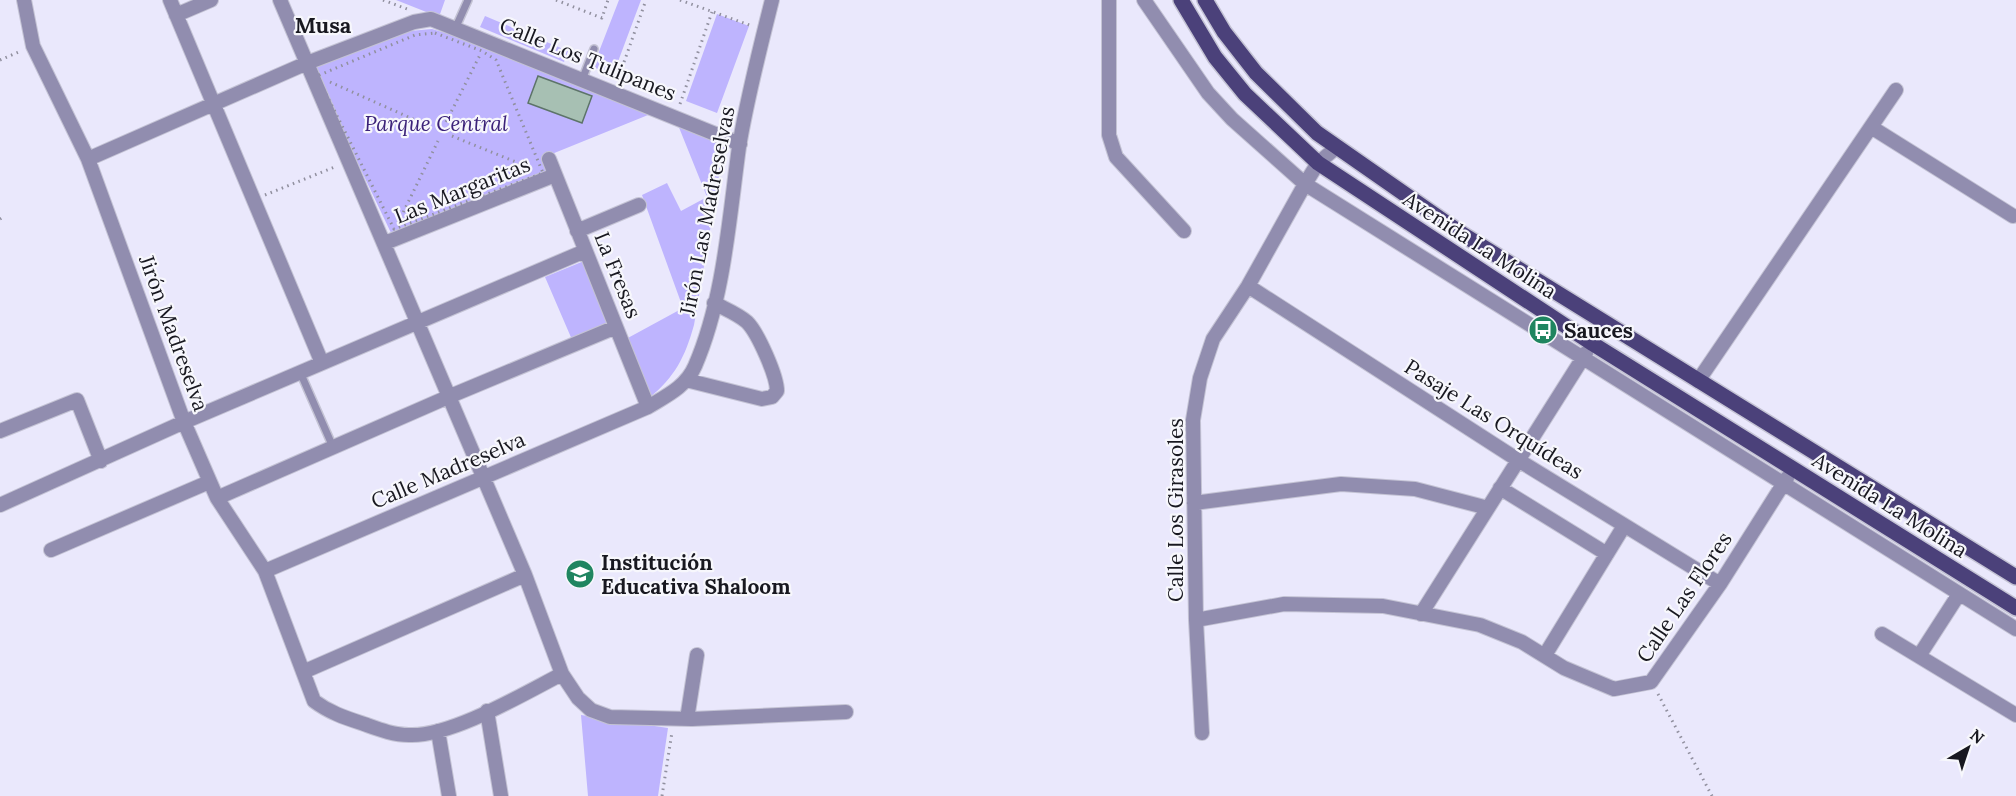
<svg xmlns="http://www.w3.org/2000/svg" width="2016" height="796" font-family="Lora,serif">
<rect width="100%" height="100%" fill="#eae8fc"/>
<path fill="#beb4fe" d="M396 0H445L439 17Z
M619 0H641L613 75 593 67Z
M717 14 749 26 717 113 686 101Z
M485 16 568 51 564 62 480 27Z
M432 29 456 36 653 113 542 158 546 173 392 235 311 65 410 31Z
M678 125 725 142 694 325C685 357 675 377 649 398L626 339 683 308 642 195 667 183 681 211 707 197Z
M584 261 612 325 573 342 545 277Z
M581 715 668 728 658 796H588Z"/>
<path fill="#a7c0b3" stroke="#5d7469" stroke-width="1.5" d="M538 76 592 96 582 123 528 103Z"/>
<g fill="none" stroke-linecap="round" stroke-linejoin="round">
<g stroke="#c4c3d4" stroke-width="10">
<path id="lane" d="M455 29 468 0
M582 80 594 49
M300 372 333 447"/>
</g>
<g stroke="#c4c3d4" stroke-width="16">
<path id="street" d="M24 0 33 46 88 159 184 422 217 498 265 571 314 701C330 713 346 718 364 724 378 729 393 735 409 735 451 737 523 694 562 674
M170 0 322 363
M280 0 525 575 562 674 578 698 591 710 610 717 692 719 846 712
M1109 0V135L1116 157 1184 231
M1144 0 1208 93 1232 119 1305 184 2016 629
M176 15 211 0
M1871 127 2013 216
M88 159 307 63 414 22 431 19 740 144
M549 159 648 407
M577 231 639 205
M385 243 555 175
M1248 286 1518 460 1720 584
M686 380 762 399 772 397 777 391C777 376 758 333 747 322 738 314 725 309 714 303
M1698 381 1896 90
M0 431 77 400 101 461
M1500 488 1607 554
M217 498 448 397 616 327
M1194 503 1341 484 1415 489 1488 508
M0 505 184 422 585 251
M51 550 209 482
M265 571 648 407C666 396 686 387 695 366 724 299 729 219 739 147 747 98 760 48 772 0
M1421 614 1586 353
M1196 620 1284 604 1383 606 1480 625 1522 642 1564 668 1614 689 1651 682 1720 584 1787 478
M1882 634 2016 715
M1545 655 1624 526
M1919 656 1959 594
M303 672 525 575
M487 711 501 796
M687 719 697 655
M438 731 449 796
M1202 733 1196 620 1193 420 1200 378 1213 339 1248 286 1305 184 1318 163 1337 147"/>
</g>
<g stroke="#c4c3d4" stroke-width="18">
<path id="primary" d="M1181 0 1215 57 1245 94 1318 163 1593 344 2016 608
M1205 0 1224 32 1256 73 1317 133 1462 234 2016 577"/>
</g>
<path stroke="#91909f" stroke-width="3" stroke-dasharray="1.5 4.5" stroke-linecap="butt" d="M383 0 407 9
M556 0 602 18 608 0
M680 0 752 26
M435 33 482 51 496 60 543 173 394 229 317 76 415 35Z
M0 60 21 51
M618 79 646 0
M330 82 433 128
M680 104 712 12
M446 122 481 53
M452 136 533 169
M265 195 337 166
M0 219 3 217
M398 223 438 141
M1658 694 1712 796
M662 796 672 732"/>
<use href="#lane" stroke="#918daf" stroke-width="7"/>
<use href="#street" stroke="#918daf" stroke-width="14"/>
<use href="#primary" stroke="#4b417a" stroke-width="15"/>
</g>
<defs>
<g id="bus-disc" transform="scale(1.5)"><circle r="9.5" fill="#1f8560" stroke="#f7f7fc"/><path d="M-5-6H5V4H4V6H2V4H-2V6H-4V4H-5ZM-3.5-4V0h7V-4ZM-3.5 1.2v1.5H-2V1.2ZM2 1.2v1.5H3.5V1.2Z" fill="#fff"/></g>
<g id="school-disc" transform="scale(1.5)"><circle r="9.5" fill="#1f8560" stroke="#f7f7fc"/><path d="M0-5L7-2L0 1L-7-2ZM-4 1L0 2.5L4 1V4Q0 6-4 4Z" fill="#fff"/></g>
</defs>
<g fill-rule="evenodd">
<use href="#bus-disc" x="1543" y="330"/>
<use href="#school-disc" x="580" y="574"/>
</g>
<g text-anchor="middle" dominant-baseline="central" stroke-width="4.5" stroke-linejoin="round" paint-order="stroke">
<g font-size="21" fill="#181820" stroke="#f7f7fc">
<text transform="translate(588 59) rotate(22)">Calle Los Tulipanes</text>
<text transform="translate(462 190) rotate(-22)">Las Margaritas</text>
<text transform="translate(707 211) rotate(-79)">Jirón Las Madreselvas</text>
<text transform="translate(1480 245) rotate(33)">Avenida La Molina</text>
<text transform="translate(618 275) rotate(68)">La Fresas</text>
<text transform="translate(174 333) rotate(70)">Jirón Madreselva</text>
<text transform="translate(1494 419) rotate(32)">Pasaje Las Orquídeas</text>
<text transform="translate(448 470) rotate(-23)">Calle Madreselva</text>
<text transform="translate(1890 505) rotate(32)">Avenida La Molina</text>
<text transform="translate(1175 510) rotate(-90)">Calle Los Girasoles</text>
<text transform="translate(1684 597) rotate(-56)">Calle Las Flores</text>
</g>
<g font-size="21" font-style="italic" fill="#3b2279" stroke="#f7f7fc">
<text x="436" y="123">Parque Central</text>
</g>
<g font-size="21" font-weight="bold" fill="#181820" stroke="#f7f7fc" text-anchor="start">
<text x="1564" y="330">Sauces</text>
<text x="601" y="562">Institución<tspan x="601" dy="24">Educativa Shaloom</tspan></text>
</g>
<g font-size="22" font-weight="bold" fill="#181820" stroke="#f7f7fc">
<text x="323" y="25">Musa</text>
</g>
</g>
<g transform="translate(1968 748) rotate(39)" stroke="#f7f7fc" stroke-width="4.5" paint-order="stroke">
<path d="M0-4.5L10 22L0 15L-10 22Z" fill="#181820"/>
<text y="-9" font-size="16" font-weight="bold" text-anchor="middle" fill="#181820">N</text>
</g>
</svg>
